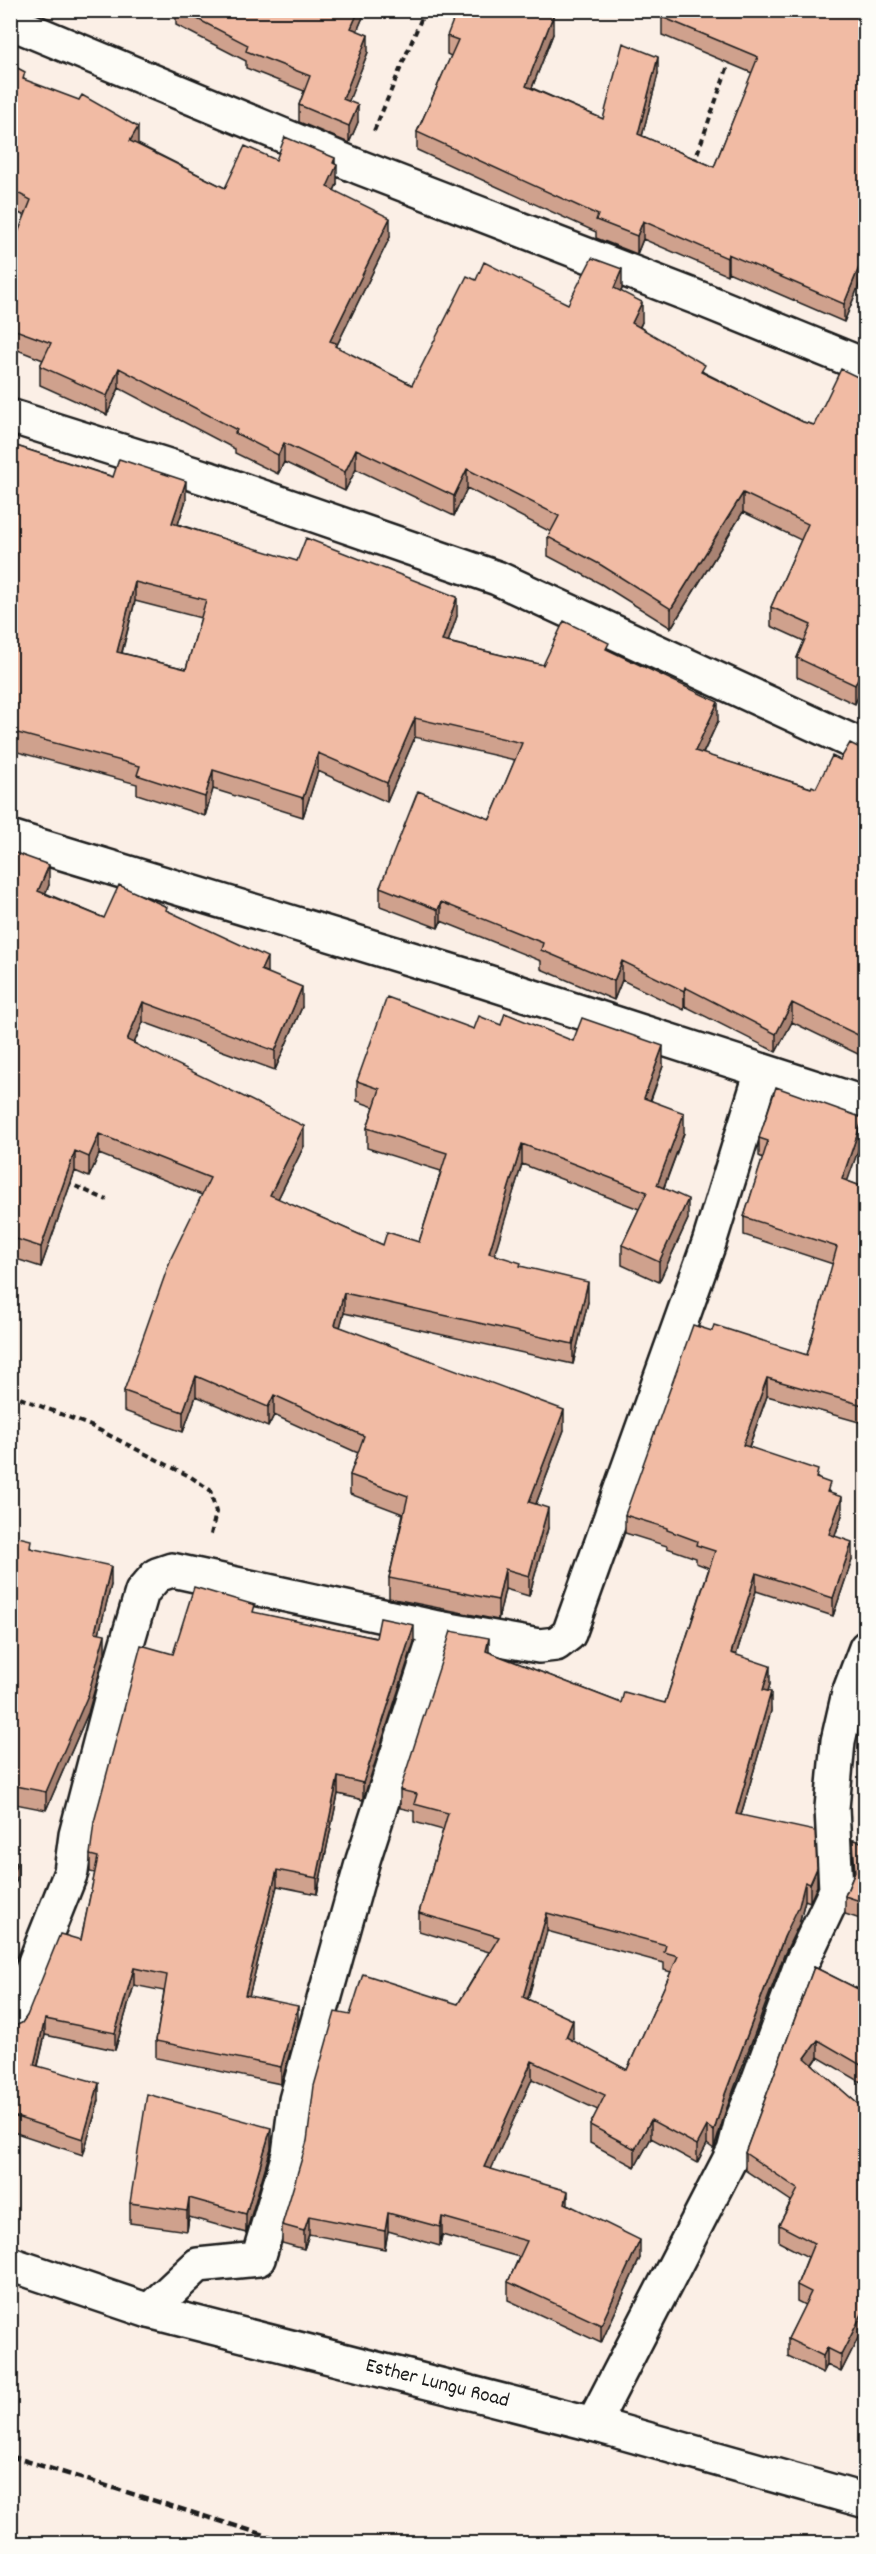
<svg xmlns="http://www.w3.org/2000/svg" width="876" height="2554" font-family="Dekko,sans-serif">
<rect width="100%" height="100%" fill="#fbefe6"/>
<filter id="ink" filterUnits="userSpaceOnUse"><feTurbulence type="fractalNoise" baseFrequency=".0167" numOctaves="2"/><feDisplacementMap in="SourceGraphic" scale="12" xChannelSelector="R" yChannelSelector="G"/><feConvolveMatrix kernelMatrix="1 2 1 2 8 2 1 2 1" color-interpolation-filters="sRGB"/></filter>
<g filter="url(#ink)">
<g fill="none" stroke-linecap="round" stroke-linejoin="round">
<g stroke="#1c1c1c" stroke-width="38">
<g id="minor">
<path d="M10 22 359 167 706 301 866 366"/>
<path d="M10 416 210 479 497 578 866 748"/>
<path d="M10 837 484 981 866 1104"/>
<path d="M10 2025 71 1872 76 1835 117 1677 142 1592 157 1575 172 1570 438 1628 539 1646 556 1644 569 1634 709 1243 762 1071"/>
<path id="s1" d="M10 2264 149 2311 593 2424 866 2501"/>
<path d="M149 2311 198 2265 258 2259 289 2154 296 2100 363 1860 438 1628"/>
<path d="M593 2424 734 2151 742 2120 756 2087 802 1962 836 1890 832 1808 838 1741 849 1693 866 1648"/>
</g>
</g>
<path stroke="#1c1c1c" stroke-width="4" stroke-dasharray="6 4.5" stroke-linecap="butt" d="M374 131 425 10
M694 163 730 60
M66 1182 107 1200
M10 1394 91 1426 191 1477 210 1490 216 1512 210 1539"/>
<use href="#minor" stroke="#fdfcf7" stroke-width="33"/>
<path stroke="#1c1c1c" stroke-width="4.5" stroke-dasharray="9 4.5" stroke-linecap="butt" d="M10 2456 294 2544"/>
</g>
<path fill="#cfa18d" stroke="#1c1c1c" stroke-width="1.5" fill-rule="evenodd" d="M176 10H366L357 31 368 52 348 102 358 122 349 143 299 122V105L304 91 246 68V61L176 25Z
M658 10H866V268L844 322 728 272 727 275 643 239 637 254 596 238V232L417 150V132L451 56 447 54V36L553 34 532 88 603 119 658 74 642 136 714 167 752 73 662 35V17L664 13Z
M10 64 25 80 138 144 225 188 276 160 335 164 337 184 334 191 390 237 336 347 412 385 476 280 568 304 622 289 621 291 642 322 640 327 705 373 803 422 814 425 866 381V692L861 690 855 704 797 677V658L804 641 771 626V607L801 540 743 512 671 628 601 584 548 556V537L551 532 467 488 454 516 356 469 345 491 284 462 278 474 235 453V449L119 388 107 415 40 385V366L43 360 10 347V253L25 216 10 209Z
M10 444 186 500 178 524 457 616 448 642 543 665 609 650 718 721 703 754 811 788H816L840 760 866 751V1052L863 1050 860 1055 792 1022 776 1052 685 1006 684 1010 622 980 614 1000 541 969V961L441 921 438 928 380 906V887L490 819 515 760 415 737 387 802 318 771 303 817 213 789 205 816 137 794V784L10 750ZM135 601 201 618 186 669 122 653Z
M10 851 49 885 45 893 104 918 167 911 267 972 302 1007 275 1070 143 1022 134 1043 304 1146 278 1199 383 1245 419 1242 441 1171 367 1148V1128L374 1107 357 1101V1081L474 1029 501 1025 573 1041 663 1066 651 1100 684 1133 664 1188 688 1219 659 1282 622 1265V1245L639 1209 522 1164 494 1254 521 1266 588 1302 573 1364 344 1313 340 1327 564 1430 536 1504 548 1528 529 1596 505 1589 498 1620 389 1598V1578L403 1514 350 1494V1475L358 1453 274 1415 268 1427 196 1396 183 1432 124 1411V1391L202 1195 99 1154 89 1177 75 1171 41 1267 10 1257Z
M863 1136 847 1181 866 1188V1424L767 1396 749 1447 818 1478 830 1493 842 1515 835 1536 852 1560 833 1616 756 1591 736 1655 770 1684 768 1691 771 1711 741 1815 817 1886 810 1902 805 1900 799 1924 784 1955 725 2113 714 2149 707 2144 697 2163 651 2138 635 2167 590 2143V2125L598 2110 532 2079 491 2169 568 2205 640 2258 601 2343 508 2300V2282L519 2257 442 2235 440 2246 388 2231 385 2249 309 2234 304 2249 282 2243V2225L350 2015 458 2004 489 1952 419 1931V1913L443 1830 414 1822V1811L400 1808V1790L489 1652 621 1703H665L709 1568 696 1563V1558L667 1548V1546L625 1533V1515L712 1331 807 1355 833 1264 744 1235V1217L763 1158 759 1156V1138ZM547 1931 664 1963V1970L671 1972 627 2070 572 2041 573 2038 528 1999Z
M10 1535 31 1548 111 1585 99 1633 105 1653 88 1713 46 1810 10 1803Z
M255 1613 376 1638 414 1642 363 1800 338 1794 317 1894 277 1886 249 1996 298 2023 281 2084 156 2058V2041L164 1991 134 1985 115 2050 45 2035 38 2066 99 2100 83 2155 10 2131V2027H13L22 2023 81 1940 95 1873 90 1872V1855L173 1654Z
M866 1689V1713L864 1712V1694Z
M853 1840 866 1843V1921L845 1914V1896L854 1874Z
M814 1967 866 1993V2085L818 2057 813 2065 866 2111V2322L841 2372 827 2365 823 2373 788 2356V2339L805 2305 797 2301V2285L808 2257 779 2242V2225L791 2201 745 2170V2153Z
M271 2148 246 2233 189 2217 187 2231 130 2223V2203Z"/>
<path fill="#a98373" stroke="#1c1c1c" stroke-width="1.5" d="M359 10H366L351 45V28Z
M553 16V34L526 103V86Z
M368 35V52L343 116V99Z
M658 57V74L638 152V134Z
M358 105V122L349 143V126Z
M138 127V147L130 141Z
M335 158V169L337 165V184L327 206V187Z
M390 218V237L336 347 335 366 330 341Z
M643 221V239L637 254V236Z
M866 250V268L844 322V304Z
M728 254V272L727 275V258Z
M622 269V289L614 307V288Z
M642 302V322L632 342V323Z
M119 368V388L107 415V396Z
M284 443V462L278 474V455Z
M356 449V469L345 491V472Z
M467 469V488L454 516V496Z
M186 481V500L172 542V523Z
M743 493V512L671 628V609Z
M135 582V601L117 671V652Z
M457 597V616L442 660V641Z
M861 671V690L855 704V685Z
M718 702V721L695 770V751Z
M415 718V737L387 802V783Z
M318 753V771L303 817V798Z
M213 770V789L205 816V797Z
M49 865V885L38 911V891Z
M441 902V921L438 928V910Z
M267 957V977L261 970Z
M622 961V980L614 1000V981Z
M302 987V1007L275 1070V1051Z
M685 987V1006L684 1010V991Z
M143 1002V1022L127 1060V1040Z
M792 1003V1022L776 1052V1034Z
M863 1031V1050L860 1055V1036Z
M663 1046V1066L644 1117V1098Z
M684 1113V1133L657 1205V1185Z
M863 1118V1136L842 1197V1179Z
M304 1126V1146L270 1215V1195Z
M99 1134V1154L89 1177V1157Z
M522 1144V1164L489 1272V1253Z
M75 1151V1171L41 1267V1247Z
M688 1199V1219L659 1282V1262Z
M588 1282V1302L573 1364V1344Z
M344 1293V1313L335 1345V1325Z
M196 1376V1396L183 1432V1412Z
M767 1378V1396L743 1463V1445Z
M274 1395V1415L268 1427V1407Z
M564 1410V1430L529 1522V1502Z
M842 1497V1515L829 1552V1534Z
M548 1508V1528L529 1596V1576Z
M852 1542V1560L833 1616V1598Z
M111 1566V1585L95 1650V1632Z
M505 1569V1589L498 1620V1600Z
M756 1573V1591L731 1671V1653Z
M414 1625V1642L363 1800V1783Z
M105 1634V1653L88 1713 46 1810V1792Z
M489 1638V1656L486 1651Z
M770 1666V1684L763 1708V1690Z
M771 1692V1711L736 1832V1814Z
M338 1777V1794L317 1894V1878Z
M17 1863V1880L10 1894V1878Z
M817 1868V1886L810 1902V1884Z
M277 1870V1886L245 2012V1995Z
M805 1882V1900L799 1924 784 1955 725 2113 714 2149V2131L725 2094Z
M547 1913V1931L523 2015V1997Z
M15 1945V1961L10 1973V1957Z
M134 1968V1985L115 2050V2033Z
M298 2006V2023L281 2084V2067Z
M45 2019V2035L34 2081V2065Z
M573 2020V2038L566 2055V2037Z
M818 2040V2057L805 2075V2058Z
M532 2061V2079L484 2185V2167Z
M99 2083V2100L83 2155V2139Z
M651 2120V2138L635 2167V2149Z
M707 2126V2144L697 2163V2145Z
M271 2128V2148L246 2233V2214Z
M568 2191V2209L565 2203Z
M189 2198V2217L187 2231V2211Z
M388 2213V2231L385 2249V2231Z
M309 2216V2234L304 2249V2231Z
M442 2217V2235L440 2246V2227Z
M640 2240V2258L601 2343V2325Z
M866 2306V2322L841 2372V2355Z
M827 2348V2365L823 2373V2356Z"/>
<path fill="#f1bba4" stroke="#1c1c1c" stroke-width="1.5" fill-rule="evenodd" d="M180 10H359L351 28 368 35 343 99 358 105 349 126 299 105 310 76 246 51 248 45Z
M457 10H539L553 16 526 86 603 119 623 43 658 57 638 134 714 167 758 57 662 17 665 10H866V250L844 304 728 254 727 258 643 221 637 236 596 220 598 215 417 132 458 40 447 36Z
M10 64 25 72 23 79 79 100 82 95 138 127 130 141 225 188 245 146 276 160 285 137 335 158 333 163 337 165 327 187 390 218 330 341 336 343 335 346 412 385 467 276 476 280 484 262 568 304 592 258 622 269 614 288 642 302 632 323 705 365 701 372 803 422 814 425 841 369 866 381V673L861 671 855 685 797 658 811 625 771 607 808 524 743 493 671 609 601 565 548 537 559 516 467 469 454 496 356 449 345 472 284 443 278 455 235 433 237 430 119 368 107 396 40 366 51 343 10 328V253L31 200 10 189Z
M10 444 113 477 119 459 186 481 172 523 297 561 306 538 457 597 442 641 543 665 564 621 609 643 606 649 718 702 695 751 811 788 812 786 816 788 832 756 840 760 850 743 866 751V1033L863 1031 860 1036 792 1003 776 1034 685 987 684 991 622 961 614 981 541 950 543 943 441 902 438 910 380 887 418 791 490 819 522 743 415 718 387 783 318 753 303 798 213 770 205 797 137 775 140 766 10 731ZM135 582 206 600 186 669 117 652Z
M10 851 49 865 38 891 104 918 119 885 167 907 166 910 267 957 261 970 302 987 275 1051 143 1002 127 1040 304 1126 270 1195 383 1245 387 1232 419 1242 447 1153 367 1128 380 1089 357 1081 387 997 474 1029 479 1016 501 1025 505 1013 573 1041 582 1018 663 1046 644 1098 684 1113 657 1185 688 1199 659 1262 622 1245 647 1192 522 1144 489 1253 521 1263 520 1266 588 1282 573 1344 344 1293 335 1325 564 1410 529 1502 548 1508 529 1576 505 1569 498 1600 389 1578 408 1496 350 1475 364 1436 274 1395 268 1407 196 1376 183 1412 124 1391 171 1258 210 1178 99 1134 89 1157 75 1151 41 1247 10 1237Z
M776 1087 863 1118 842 1179 866 1188V1406L767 1378 743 1445 818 1470 816 1478 830 1483 827 1492 842 1497 829 1534 852 1542 833 1598 756 1573 731 1653 770 1666 763 1690 771 1692 736 1814 815 1831 817 1868 810 1884 805 1882 799 1906 784 1937 725 2094 714 2131 707 2126 697 2145 651 2120 635 2149 590 2125 605 2095 532 2061 484 2167 568 2191 565 2203 640 2240 601 2325 508 2282 527 2241 442 2217 440 2227 388 2213 385 2231 309 2216 304 2231 282 2225 307 2141 314 2086 335 2012 350 2015 363 1974 458 2004 499 1937 419 1913 448 1813 414 1804 417 1794 400 1790 451 1631 489 1638 486 1651 621 1703 624 1692 665 1703 715 1551 696 1545 697 1541 667 1530V1528L625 1515 693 1325 712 1331 714 1325 807 1355 837 1247 744 1217 768 1141 759 1138ZM547 1913 666 1945 664 1952 678 1956 627 2070 566 2037 573 2020 523 1997Z
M10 1535 31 1540 30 1548 111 1566 95 1632 105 1634 88 1695 46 1792 10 1785Z
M194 1587 255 1605 253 1612 376 1638 380 1618 414 1625 363 1783 338 1777 317 1878 277 1870 245 1995 298 2006 281 2067 156 2041 167 1975 134 1968 115 2033 45 2019 34 2065 99 2083 83 2139 10 2115V2027H13L22 2023 27 2016 60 1934 81 1940 98 1857 90 1855 94 1822 141 1645 173 1654Z
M853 1840 866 1843V1903L845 1896 855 1872Z
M10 1860 17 1863 10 1878Z
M10 1943 15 1945 10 1957Z
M814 1967 866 1993V2068L818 2040 805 2058 866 2111V2306L841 2355 827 2348 823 2356 788 2339 811 2292 797 2285 814 2243 779 2225 798 2189 745 2153Z
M147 2094 271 2128 246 2214 189 2198 187 2211 130 2203Z"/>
</g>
<g text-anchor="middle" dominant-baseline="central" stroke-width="4.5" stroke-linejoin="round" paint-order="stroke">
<g font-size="21" fill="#1c1c1c" stroke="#fdfcf7">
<text stroke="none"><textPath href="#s1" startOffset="444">Esther Lungu Road</textPath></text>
</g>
</g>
<rect width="876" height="2554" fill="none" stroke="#fdfcf7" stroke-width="36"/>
<rect x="18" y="18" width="840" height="2518" fill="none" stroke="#1c1c1c" stroke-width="2" filter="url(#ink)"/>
</svg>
